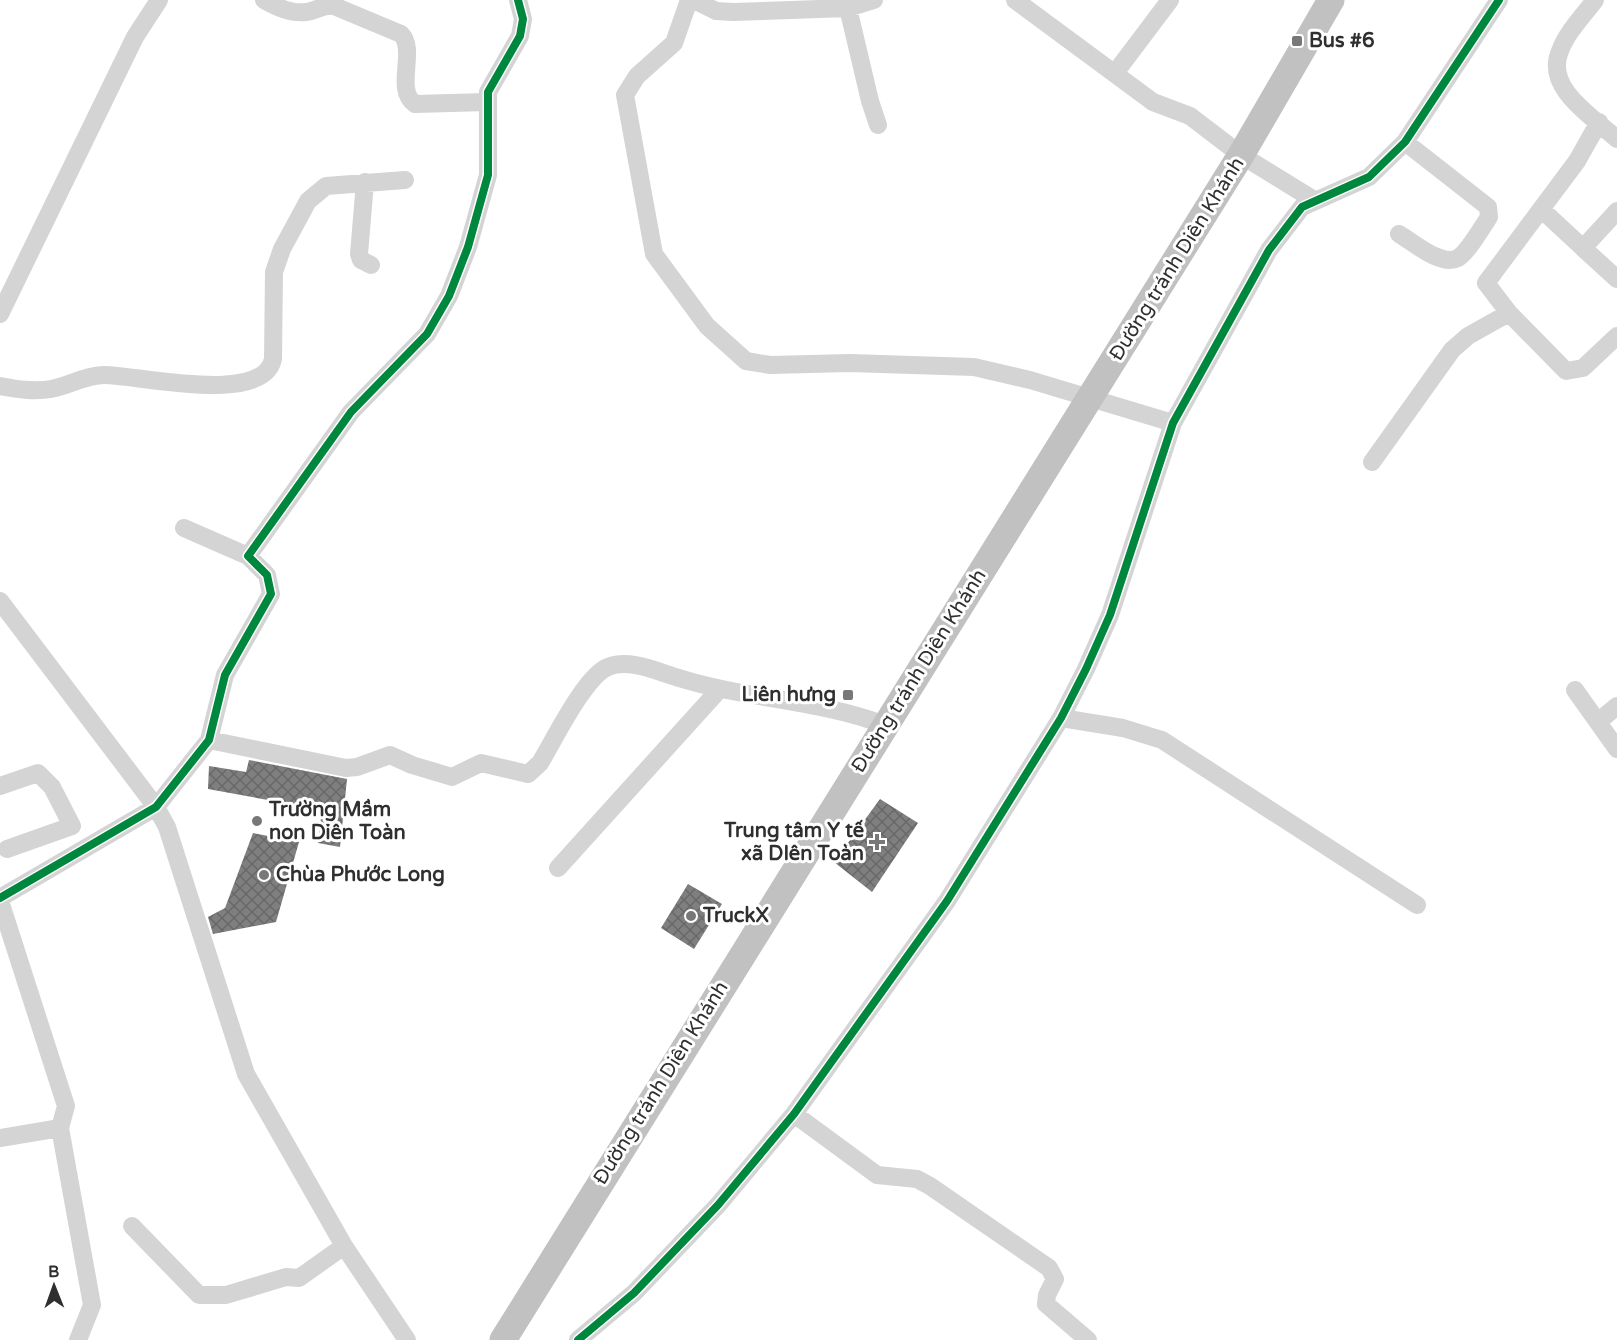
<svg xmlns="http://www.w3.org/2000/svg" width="1617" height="1340" font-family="'Varela Round',sans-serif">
<defs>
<pattern id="building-cross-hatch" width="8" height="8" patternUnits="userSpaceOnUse" patternTransform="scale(1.5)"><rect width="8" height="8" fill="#7f7f7f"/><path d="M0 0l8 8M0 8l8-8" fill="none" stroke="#686868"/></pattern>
</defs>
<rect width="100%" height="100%" fill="#fff"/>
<path fill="url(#building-cross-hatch)" d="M249 760 347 779 340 847 318 843 322 810 208 789 209 766 246 772Z
M880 799 918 823 872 892 834 862Z
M253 833 299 842 276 922 213 934 208 917 225 908Z
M688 884 722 904 694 949 661 928Z"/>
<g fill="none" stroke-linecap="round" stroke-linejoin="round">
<path stroke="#d4d4d4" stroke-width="18" d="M264 0C276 7 292 14 306 12 317 11 323 4 334 6L401 34C417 50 394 90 415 104L487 102
M689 0 674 43 637 76 625 95 654 254 707 326 746 361 770 365 850 363 974 367 1030 380 1173 423
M694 0 716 11 733 12 848 8 874 0
M1015 0 1153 102 1190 116 1241 155 1314 200
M1595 0C1583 16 1567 32 1560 51 1544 88 1593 117 1617 139
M848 8 870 101 878 125
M1115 73 1170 0
M1599 122 1577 161 1486 283 1509 313 1566 371 1583 368 1617 336
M365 182 359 254 361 260 371 265
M1541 209 1583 248
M1617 211 1583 248 1617 279
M1399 234C1413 242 1441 267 1458 258 1467 253 1483 226 1489 217L1488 207 1405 142
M0 314 135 37 159 0
M0 386C17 389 34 392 51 389 69 386 85 375 104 375 139 375 263 406 273 359L274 272 282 249 308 201 326 186 405 180
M1372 462 1452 350 1468 336 1509 313
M184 528 248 556
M0 601 156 807 167 827 246 1074 344 1246 407 1340
M1575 690 1617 749
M1061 718 1123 728 1162 740 1417 905
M1599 721 1617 706
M209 740 346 768 357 767 390 755 412 765 452 777 481 763 528 774 540 763C554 740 585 676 608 667 629 658 658 672 679 678 746 699 819 700 885 725
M0 786 38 773 52 787 72 826 7 849
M558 868 718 691
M0 898 156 807 209 740 225 675 271 594 267 575 248 556 351 412 427 334 449 296 468 247 488 175V92L520 36 523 19 518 0
M0 901 66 1106 60 1128 92 1305 78 1340
M794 1114 877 1175 917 1179 930 1186 1049 1268 1055 1279 1047 1295 1046 1304 1088 1340
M0 1138 60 1128
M132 1226 199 1295H226L286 1277 299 1278 344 1246
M578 1340 634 1293 718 1205 794 1114 947 901 1061 718 1086 669 1110 615 1173 423 1269 250 1302 207 1369 177 1405 142 1499 0"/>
<path stroke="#c1c1c1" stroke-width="27" d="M503 1340 1241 155 1331 0"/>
<g stroke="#fff" stroke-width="11">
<path id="cycleway" d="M0 898 156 807 209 740 225 675 271 594 267 575 248 556 351 412 427 334 449 296 468 247 488 175V92L520 36 523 19 518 0
M578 1340 634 1293 718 1205 794 1114 947 901 1061 718 1086 669 1110 615 1173 423 1269 250 1302 207 1369 177 1405 142 1499 0"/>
</g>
<use href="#cycleway" stroke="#00873e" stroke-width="8"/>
</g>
<g fill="#787878" stroke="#fff" stroke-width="2">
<rect x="1291" y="35" width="12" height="12" rx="3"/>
<rect x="842" y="689" width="12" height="12" rx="3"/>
<circle cx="257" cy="821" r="6"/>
<path d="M874 833h6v6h6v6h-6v6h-6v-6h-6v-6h6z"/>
<circle cx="264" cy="875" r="6"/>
<circle cx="691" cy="916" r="6"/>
</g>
<g text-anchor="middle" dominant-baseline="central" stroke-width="6" stroke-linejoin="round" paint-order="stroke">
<g font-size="20" font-weight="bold" fill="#2f2f2f" stroke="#fff" text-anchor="start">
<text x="1309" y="41">Bus #6</text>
<text x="836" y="695" text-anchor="end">Liên hưng</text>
<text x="269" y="810">Trường Mầm<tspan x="269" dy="23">non Diên Toàn</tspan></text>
<text x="864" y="831" text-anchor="end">Trung tâm Y tế<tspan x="864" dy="23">xã DIên Toàn</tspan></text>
<text x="276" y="875">Chùa Phước Long</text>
<text x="703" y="916">TruckX</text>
</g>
<g font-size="20" fill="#2f2f2f" stroke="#fff">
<text transform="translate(1177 259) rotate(-58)">Đường tránh Diên Khánh</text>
<text transform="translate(919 671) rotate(-58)">Đường tránh Diên Khánh</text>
<text transform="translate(661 1083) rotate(-58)">Đường tránh Diên Khánh</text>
</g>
</g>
<g transform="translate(54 1286) rotate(359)" stroke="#ffffff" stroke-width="4.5" paint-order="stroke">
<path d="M0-4.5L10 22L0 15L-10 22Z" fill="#2f2f2f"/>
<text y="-9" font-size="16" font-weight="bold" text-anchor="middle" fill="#2f2f2f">B</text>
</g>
</svg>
